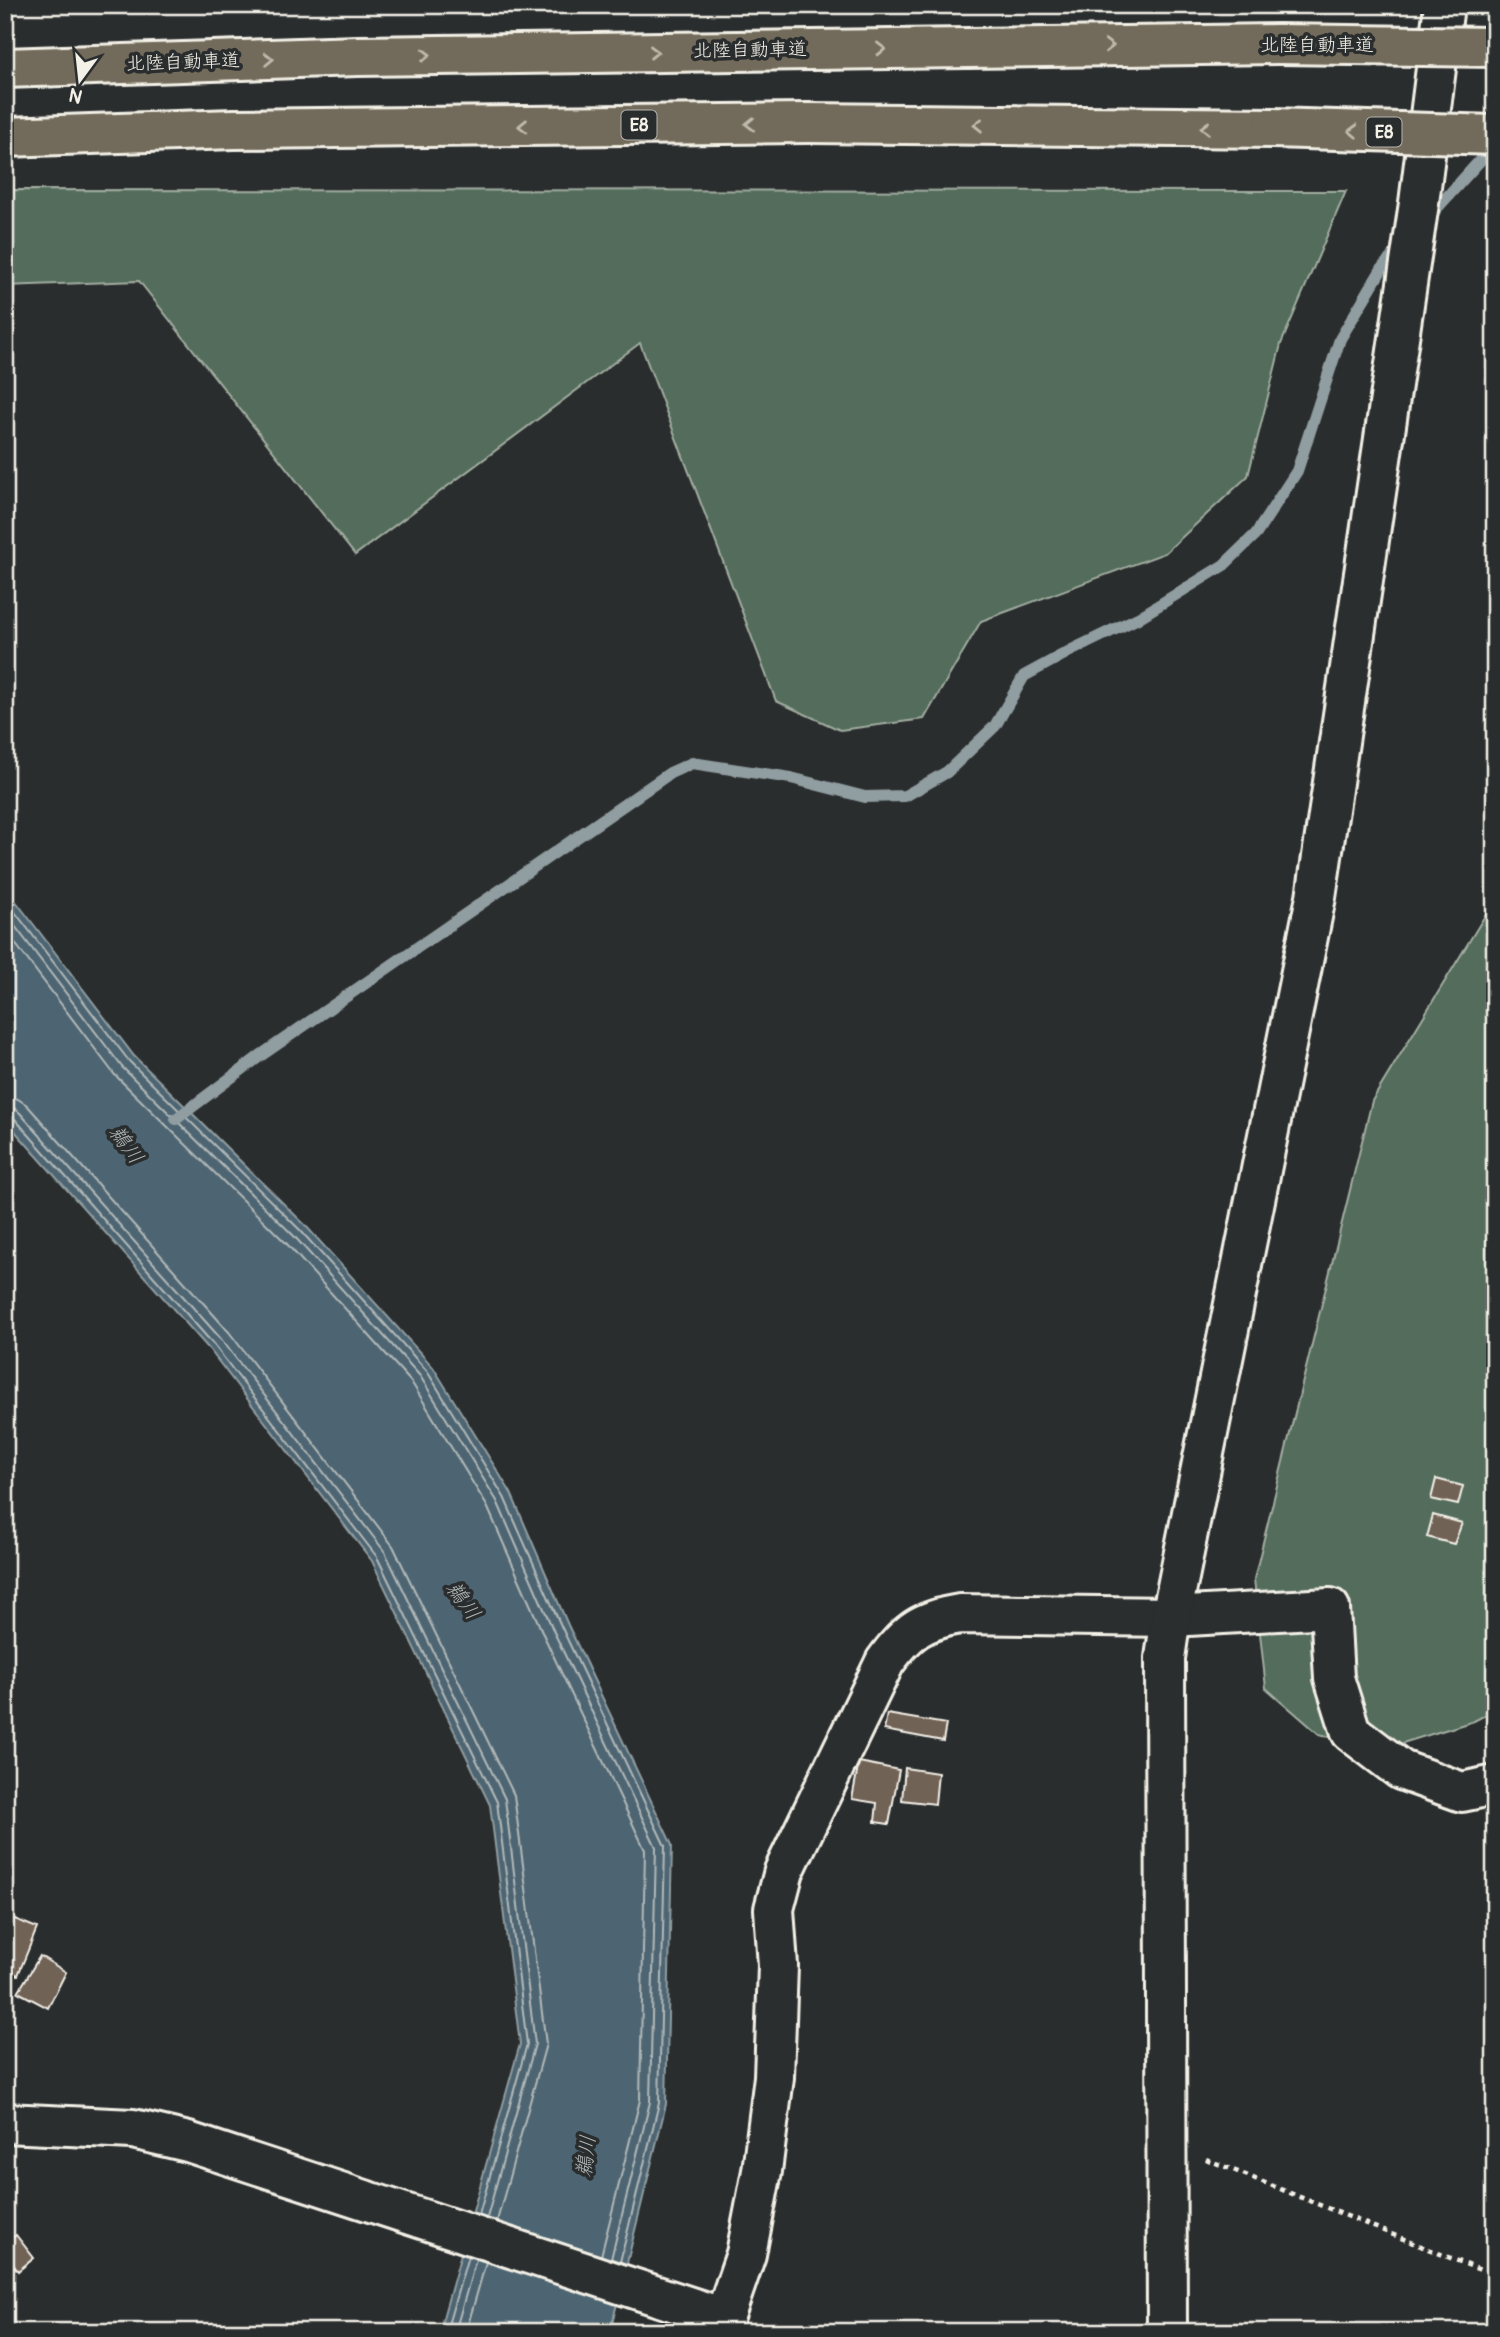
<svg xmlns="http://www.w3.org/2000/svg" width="1500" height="2337" font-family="Pangolin,'Klee One',sans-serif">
<rect width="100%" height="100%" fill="#2a2d2e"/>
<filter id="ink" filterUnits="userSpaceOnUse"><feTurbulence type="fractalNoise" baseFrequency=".0143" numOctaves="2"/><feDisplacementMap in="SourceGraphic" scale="14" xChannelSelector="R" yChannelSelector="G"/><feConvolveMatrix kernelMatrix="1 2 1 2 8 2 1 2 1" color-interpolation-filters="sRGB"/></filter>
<g filter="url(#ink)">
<path fill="#526c5b" stroke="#a3aea2" stroke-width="2" d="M5 190 1346 191 1281 344 1248 476 1165 553 981 621 924 719 840 730 776 701 640 343 355 555 139 281 5 286Z
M1495 899V1710L1474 1721 1383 1749 1319 1734 1266 1688 1254 1579 1372 1101Z"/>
<path fill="#4e6572" stroke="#909da1" stroke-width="2" d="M5 887 134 1056 305 1225 433 1367 511 1493 568 1625 672 1845 666 2104 610 2332H439L520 2044 490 1805 372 1561 209 1349 5 1120Z"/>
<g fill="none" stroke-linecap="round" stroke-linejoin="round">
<path stroke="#b2b9b9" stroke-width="2" d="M5 899 129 1061 300 1230 427 1371 504 1497 562 1628 665 1846 659 2103 620 2262
M5 913 122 1067 294 1236 420 1376 497 1501 554 1632 656 1847 650 2102 611 2259
M5 930 114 1074 286 1243 412 1383 487 1506 544 1636 645 1850 640 2100 601 2256
M5 1096 18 1099 27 1105 229 1332 393 1546 514 1795 546 2044 497 2221
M5 1107 14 1108 20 1113 221 1339 385 1552 505 1799 535 2044 487 2218
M5 1116 14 1118 214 1345 377 1557 497 1802 527 2044 479 2215
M446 2332 468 2256
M455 2332 476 2259
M466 2332 486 2262"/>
<path stroke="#909da1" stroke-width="12" d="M1427 219 1495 144
M176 1119 260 1056 670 773 692 763 791 778 865 797 905 796 947 772 995 726 1024 676 1070 651 1138 618 1224 565 1256 534 1297 471 1340 339 1383 267 1402 246"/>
</g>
<path fill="#716257" stroke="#f4f1e8" stroke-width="2" d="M1436 1479 1463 1486 1458 1505 1431 1499Z
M1433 1515 1462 1523 1454 1544 1427 1537Z
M887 1714 946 1724 943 1741 884 1730Z
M859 1762 899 1770 889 1824 875 1822 877 1803 852 1799Z
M905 1768 938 1773 935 1804 902 1800Z
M5 1915 37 1928 18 1975 5 1970Z
M40 1956 66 1972 48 2008 18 1992Z
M16 2235 34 2258 18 2271 5 2255V2243Z"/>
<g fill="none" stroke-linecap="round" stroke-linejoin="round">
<g stroke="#f4f1e8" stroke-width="44">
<path id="minor" d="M5 2123 133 2129 188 2142 724 2318 746 2254 762 2171 774 2077 778 1966 774 1909 784 1871 885 1662C907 1631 922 1620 960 1614L1171 1617 1330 1608 1334 1678 1351 1732 1401 1770 1462 1792 1495 1785"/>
</g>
<g stroke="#f4f1e8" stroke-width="44">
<path id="tertiary" d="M1167 2332 1165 1658 1171 1617 1316 897 1419 203 1444 5"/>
</g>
<g stroke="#f4f1e8" stroke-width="44">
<path id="motorway" d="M5 68 358 56 1278 44
M5 137 234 129 809 123 1273 128"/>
</g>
<path stroke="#f4f1e8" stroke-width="4.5" stroke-dasharray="5 5" stroke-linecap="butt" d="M1206 2159 1495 2276"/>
<use href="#minor" stroke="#2a2d2e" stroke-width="38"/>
<use href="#tertiary" stroke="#2a2d2e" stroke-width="38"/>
<use href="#motorway" stroke="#726b5a" stroke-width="38"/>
<g stroke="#f4f1e8" stroke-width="44" stroke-linecap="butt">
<path id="motorway-bridge" d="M1278 44 1495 47
M1273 128 1495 135"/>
</g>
<use href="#motorway-bridge" stroke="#726b5a" stroke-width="38"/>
</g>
<defs><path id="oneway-chevron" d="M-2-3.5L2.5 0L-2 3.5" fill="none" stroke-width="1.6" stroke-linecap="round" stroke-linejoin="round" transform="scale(1.75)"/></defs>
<g stroke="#c0bbaf">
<use href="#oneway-chevron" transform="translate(1109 46) rotate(-1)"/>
<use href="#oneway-chevron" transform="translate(881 49) rotate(-1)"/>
<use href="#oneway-chevron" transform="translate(654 52) rotate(-1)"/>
<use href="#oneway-chevron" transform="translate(426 55) rotate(-1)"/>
<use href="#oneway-chevron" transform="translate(269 59) rotate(-2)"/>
<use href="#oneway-chevron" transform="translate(750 124) rotate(179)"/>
<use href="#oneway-chevron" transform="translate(978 125) rotate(-179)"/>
<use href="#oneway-chevron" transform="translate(523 126) rotate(179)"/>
<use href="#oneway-chevron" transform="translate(1205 128) rotate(-179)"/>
<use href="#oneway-chevron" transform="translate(1353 131) rotate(-178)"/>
</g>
</g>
<g text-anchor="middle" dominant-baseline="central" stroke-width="7" stroke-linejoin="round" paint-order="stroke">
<g fill="#2a2d2e" stroke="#b7b6b0" stroke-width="2">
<rect x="621.5" y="110.5" width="35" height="29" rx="5"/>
<rect x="1366.5" y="117.5" width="35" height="29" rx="5"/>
</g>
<g font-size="18" font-weight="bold" fill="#f4f1e8">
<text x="639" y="125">E8</text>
<text x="1384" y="132">E8</text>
</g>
<g font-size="19" fill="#f4f1e8" stroke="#2a2d2e">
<text x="1317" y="45">北陸自動車道</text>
<text transform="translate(750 50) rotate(-1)">北陸自動車道</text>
<text transform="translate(183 62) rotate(-2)">北陸自動車道</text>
</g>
<g font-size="21" font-style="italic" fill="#b2b9b9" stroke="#2a2d2e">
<text transform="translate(126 1145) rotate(54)">鵜川</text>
<text transform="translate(463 1601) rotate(54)">鵜川</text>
<text transform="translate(586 2156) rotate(-83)">鵜川</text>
</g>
</g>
<rect width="1500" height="2337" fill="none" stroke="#2a2d2e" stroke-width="28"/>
<rect x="14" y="14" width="1472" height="2309" fill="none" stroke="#f4f1e8" stroke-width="2.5" filter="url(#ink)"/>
<g transform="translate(80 80) rotate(195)" stroke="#2a2d2e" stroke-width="5" paint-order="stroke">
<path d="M0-5L12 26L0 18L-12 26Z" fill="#f4f1e8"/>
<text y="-10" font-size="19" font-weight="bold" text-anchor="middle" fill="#f4f1e8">N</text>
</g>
</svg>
